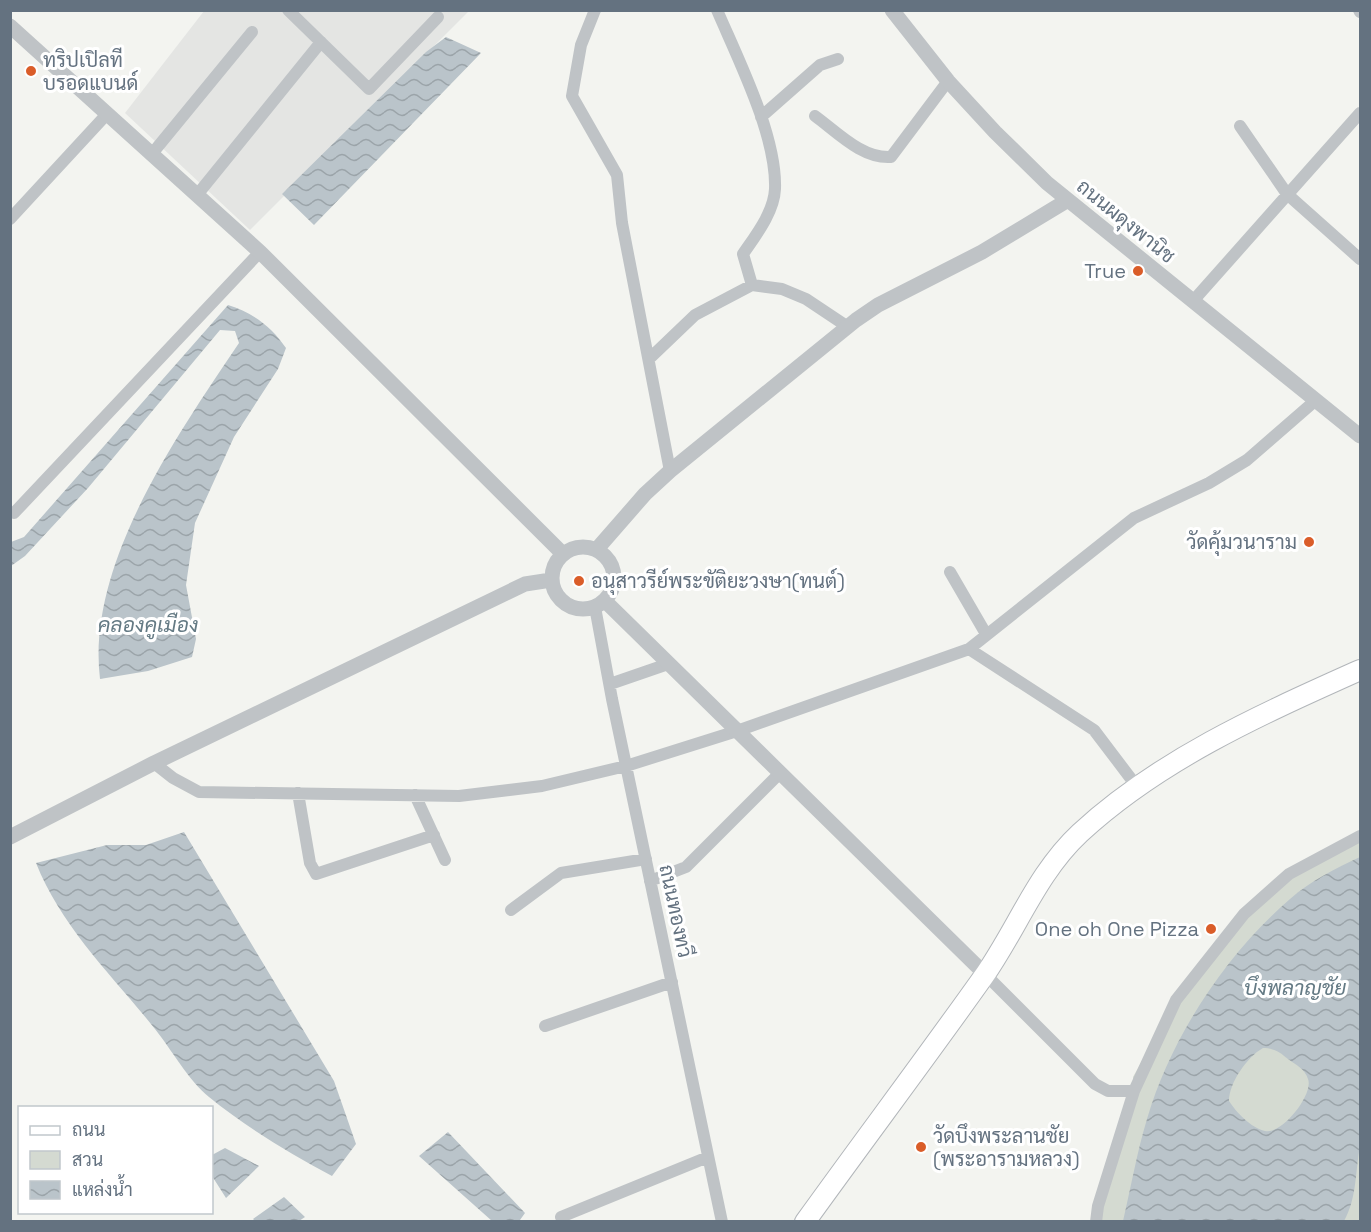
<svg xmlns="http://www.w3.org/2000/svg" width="1371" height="1232" font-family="'Space Grotesk',Sarabun,sans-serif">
<defs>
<pattern id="water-waves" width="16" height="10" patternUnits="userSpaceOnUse" patternTransform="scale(1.5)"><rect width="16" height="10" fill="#bac4ca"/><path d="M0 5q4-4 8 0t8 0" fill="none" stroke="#9ba4a9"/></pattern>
</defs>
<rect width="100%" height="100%" fill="#f3f4f0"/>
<path fill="#e4e5e3" d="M204 11H469L250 230 125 113Z"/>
<path fill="#d4dad1" d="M1360 836V1221L1096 1222 1134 1091 1133 1077C1174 1003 1220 928 1288 875 1309 859 1337 848 1360 836Z"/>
<path fill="url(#water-waves)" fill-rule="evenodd" d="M446 37 481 53 314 225 282 194 426 52Z
M228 305C252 312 272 327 286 348L278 369 234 437 195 523 186 585 196 639 192 657 148 671 100 679C86 564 178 434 239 343L235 331 220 330 88 488 25 556 11 566V542L24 537Z
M184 832 334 1081 356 1144 332 1176C289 1153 246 1127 209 1097 189 1081 171 1049 155 1029 112 975 62 928 36 863L107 845H146Z
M1360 857V1146C1355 1173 1357 1198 1344 1221H1123C1131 1187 1137 1152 1147 1119 1171 1037 1226 954 1290 899 1310 881 1336 868 1360 857ZM1263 1048C1274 1048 1280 1052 1288 1059 1296 1065 1305 1069 1308 1079 1314 1094 1282 1135 1265 1131 1251 1128 1236 1112 1229 1101 1229 1083 1247 1057 1263 1048Z
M448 1132 525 1213 520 1220 492 1221 419 1156Z
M225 1148 259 1166 226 1198 212 1176V1155Z
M284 1197 305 1217 299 1221H255L253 1219Z"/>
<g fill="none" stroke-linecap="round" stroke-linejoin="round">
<g stroke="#b2b6ba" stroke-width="22">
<path id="primary" d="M805 1222C864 1140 925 1059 984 976 1017 929 1037 873 1080 833 1160 759 1262 714 1360 670"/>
</g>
<path stroke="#bfc3c6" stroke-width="12" d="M288 10 369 89 438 17
M595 10 581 45 572 96 617 175 622 223 670 471
M717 10C738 59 777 136 775 189 774 212 756 235 743 254L752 285
M1359 10 1360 12
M815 116C837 132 862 159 891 157L948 81
M761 117 820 65 838 59
M1240 126 1287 194 1360 259
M151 155 252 32
M197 195 321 42
M10 219 107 114
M1193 301 1360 113
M649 359 695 315 752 285 782 289 806 299 848 327
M14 513 260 252
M950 572 986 634
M595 607 612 699 722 1222
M969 649 1094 730 1138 788
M610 684 668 664
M154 763 173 778 199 792 459 796 542 786 626 766 737 731 969 649 1134 518 1209 483 1247 460 1316 400
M298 793 310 863 316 874 434 835
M415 795 445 860
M650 881 686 867 779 774
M511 910 561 873 646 859
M985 974 1095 1084 1108 1091H1134
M545 1026 672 982
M561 1217 708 1157
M1096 1222 1098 1206 1134 1091 1176 1000 1244 914 1289 874 1360 836"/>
<path stroke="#bfc3c6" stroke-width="15" d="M892 10 948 81 995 132 1047 183 1360 436
M10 26 260 252 562 553
M552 578a31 31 0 1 1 62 0a31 31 0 1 1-62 0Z
M597 549 645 494 670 471 856 320 878 305 982 252 1068 200
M605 601 985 974
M10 837 154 763 525 584 551 580"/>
<use href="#primary" stroke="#fff" stroke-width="20"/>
</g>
<g fill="#da5d29" stroke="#fff" stroke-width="2">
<circle cx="31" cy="71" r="6"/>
<circle cx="1138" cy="271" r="6"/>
<circle cx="1309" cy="542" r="6"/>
<circle cx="579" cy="581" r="6"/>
<circle cx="1211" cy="929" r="6"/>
<circle cx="921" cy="1147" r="6"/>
</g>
<g text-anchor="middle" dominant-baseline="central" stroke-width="6" stroke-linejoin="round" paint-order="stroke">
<g font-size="20" fill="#647280" stroke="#fff" text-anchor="start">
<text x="43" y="60">ทริปเปิลที<tspan x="43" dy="23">บรอดแบนด์</tspan></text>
<text x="1126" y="271" text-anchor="end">True</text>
<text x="1297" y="542" text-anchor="end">วัดคุ้มวนาราม</text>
<text x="591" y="581">อนุสาวรีย์พระขัติยะวงษา(ทนต์)</text>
<text x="1199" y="929" text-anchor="end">One oh One Pizza</text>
<text x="933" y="1136">วัดบึงพระลานชัย<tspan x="933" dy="23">(พระอารามหลวง)</tspan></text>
</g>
<g font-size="20" fill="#647280" stroke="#fff">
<text transform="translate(1126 221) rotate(39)">ถนนผดุงพานิช</text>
<text transform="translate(676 911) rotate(78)">ถนนทองทวี</text>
</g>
<g font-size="21" font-style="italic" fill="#647a84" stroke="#fff">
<text x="148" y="624">คลองคูเมือง</text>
<text x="1295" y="987">บึงพลาญชัย</text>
</g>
</g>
<rect width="1371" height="1232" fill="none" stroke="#647280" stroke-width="24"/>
<rect x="18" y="1106" width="195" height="108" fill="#ffffff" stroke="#c1c7cc" stroke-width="1.5"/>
<rect x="30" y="1126" width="30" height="9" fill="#ffffff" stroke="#c1c7cc" stroke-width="1.5"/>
<text x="72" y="1136" font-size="18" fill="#647280">ถนน</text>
<rect x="30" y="1151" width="30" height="18" fill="#d4dad1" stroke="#c1c7cc" stroke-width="1.5"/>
<text x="72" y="1166" font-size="18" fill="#647280">สวน</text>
<rect x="30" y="1181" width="30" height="18" fill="url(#water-waves)" stroke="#c1c7cc" stroke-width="1.5"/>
<text x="72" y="1196" font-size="18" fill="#647280">แหล่งน้ำ</text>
</svg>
